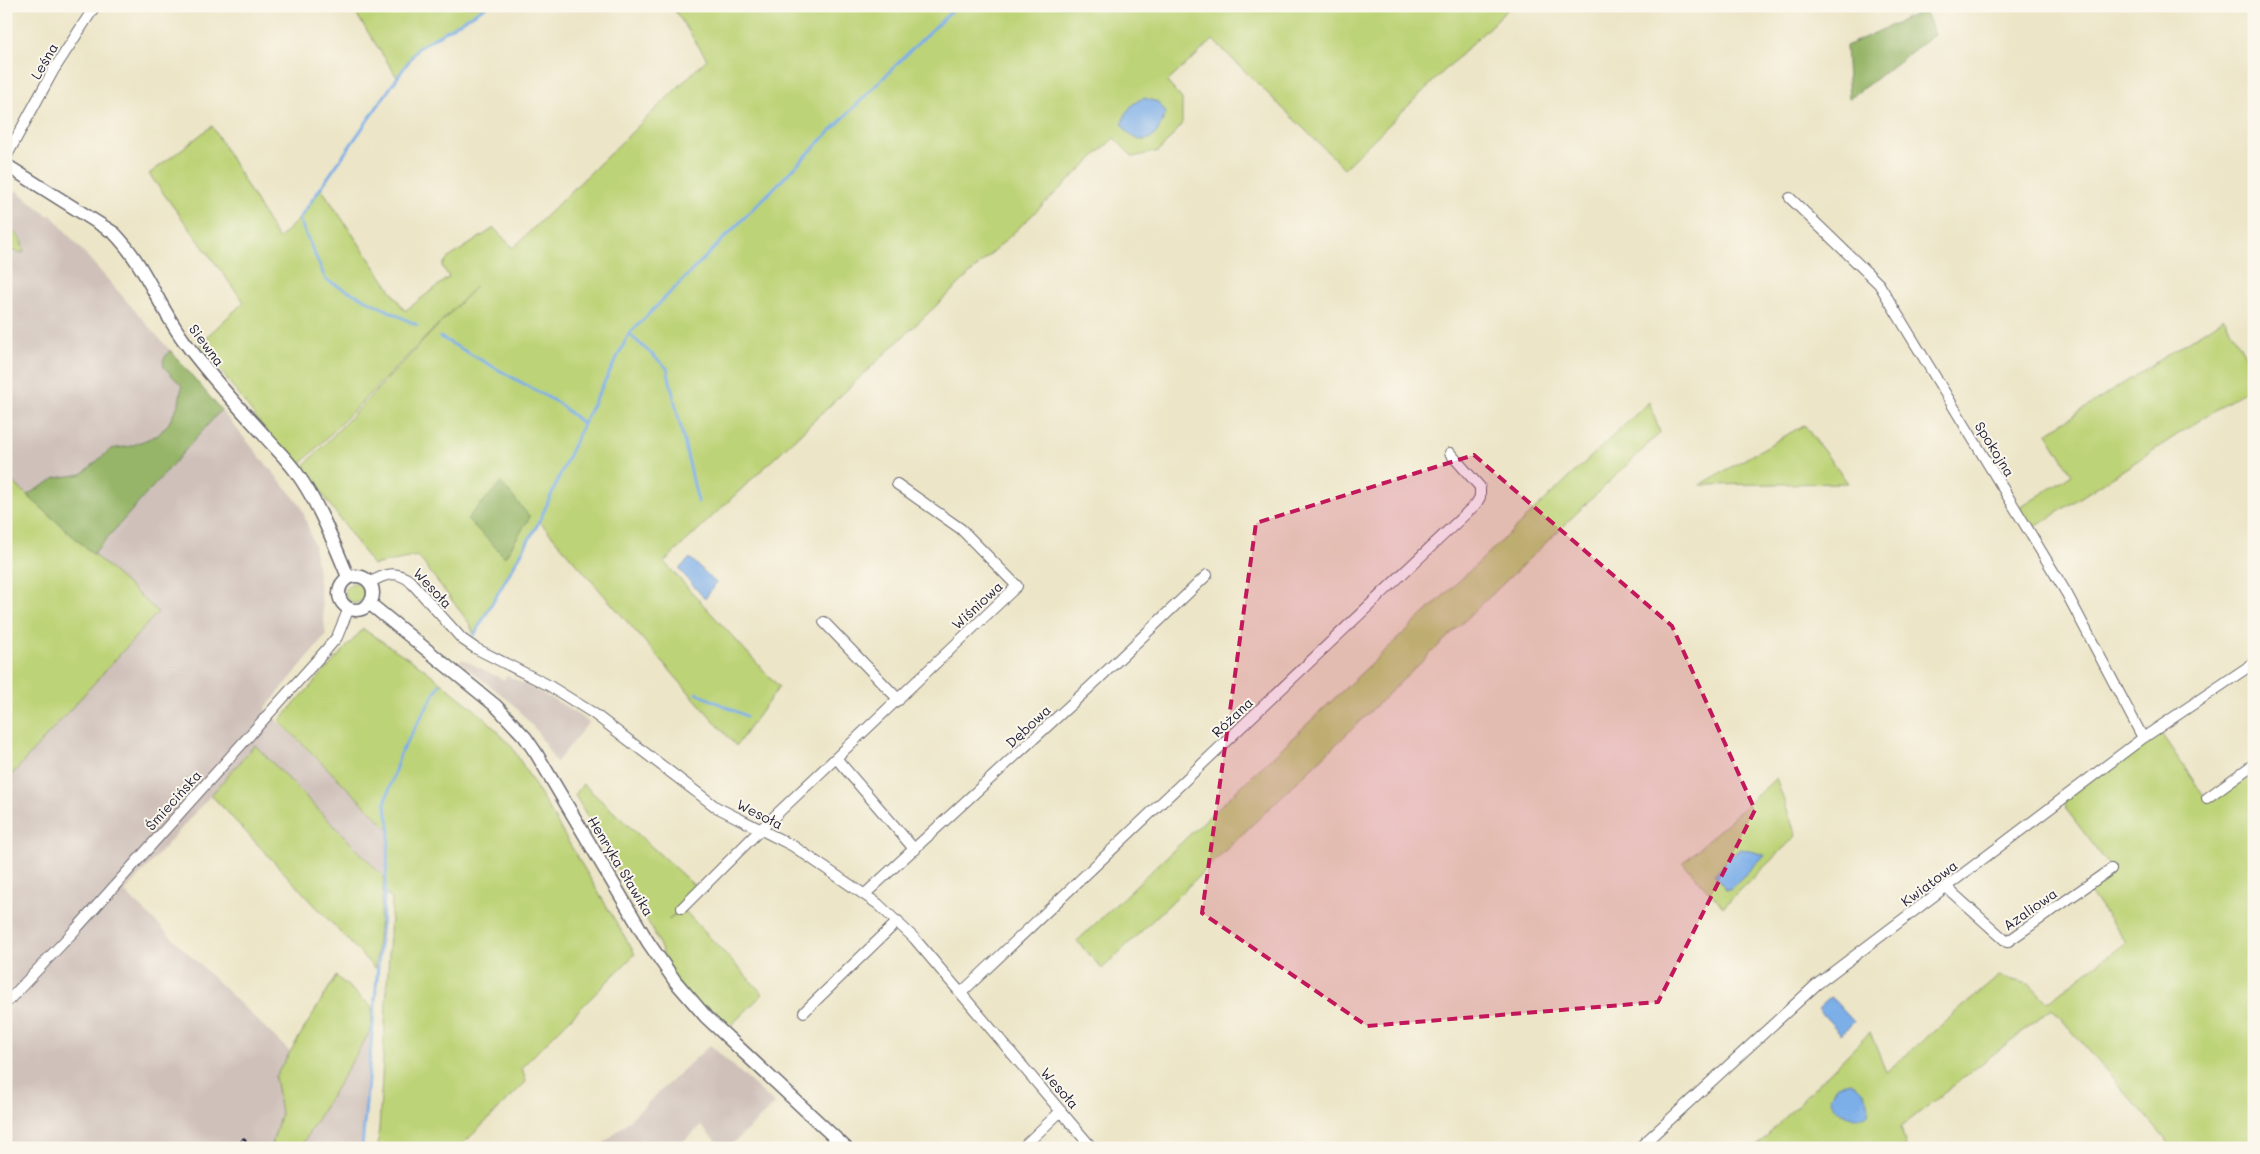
<svg xmlns="http://www.w3.org/2000/svg" width="2260" height="1154" font-family="Mali,sans-serif">
<rect width="100%" height="100%" fill="#fbf7ec"/>
<filter id="ink" filterUnits="userSpaceOnUse"><feTurbulence type="fractalNoise" baseFrequency=".02" numOctaves="2"/><feDisplacementMap in="SourceGraphic" scale="10" xChannelSelector="R" yChannelSelector="G"/><feConvolveMatrix kernelMatrix="1 2 1 2 8 2 1 2 1" color-interpolation-filters="sRGB"/></filter>
<filter id="wash" filterUnits="userSpaceOnUse"><feTurbulence type="fractalNoise" baseFrequency=".0096" numOctaves="4" result="noise"/><feDisplacementMap in="SourceGraphic" scale="20" xChannelSelector="R" yChannelSelector="G"/><feGaussianBlur stdDeviation="1.12" result="paint"/><feColorMatrix in="noise" values="0 0 0 0 0 0 0 0 0 0 0 0 0 0 0 0 0 1.4 0 .05"/><feComposite in="paint" operator="in"/></filter>
<g filter="url(#wash)">
<rect width="100%" height="100%" fill="#ece5c7"/>
<path fill="#cfc1ba" d="M6 189 17 191 47 215H51L196 380 301 506 314 545 326 635 265 709 390 830 384 877 255 745 125 892 291 1053 275 1078 281 1113 271 1148H6V781L158 612 6 476Z
M462 659 504 680 507 675 562 704 589 722 556 763 537 731 513 704 460 662Z
M372 1028 362 1148H300Z
M710 1045 775 1104 728 1148H722L701 1126 676 1148H599Z"/>
<path fill="#bdd377" stroke="#707a59" d="M351 6H487L418 48 397 77Z
M672 6H1511L1344 168 1213 40 1167 82 1182 99V125L1159 151 1133 157 1114 138 664 562 779 687 736 746 540 522 474 635 470 624 418 556 373 565 303 467 476 286 295 470 200 343 244 302 149 174 212 126 278 239 299 219 321 188 405 311 449 277 442 266 447 259 494 228 513 248 707 59Z
M9 227 21 239 24 253 7 250 6 252Z
M2224 318 2254 371V385L2029 531 2017 510 2072 474 2047 433Z
M1649 402 1660 433 1102 969 1077 941Z
M1804 425 1848 483 1700 485Z
M6 476 158 612 6 781Z
M345 593a10 10 0 1 1 20 0a10 10 0 1 1-20 0Z
M363 629 423 668 485 718 512 747 635 954 522 1067 526 1082 459 1148H378L392 899 384 892 390 830 279 721Z
M2158 729 2209 803 2254 772V1148H2173L2052 1008 1901 1127 1906 1148H1755L1870 1032 1886 1072 1999 976 2031 985 2047 1002 2126 942 2086 887 2111 868 2066 809 2065 798Z
M255 745 384 877 375 969 211 795Z
M1776 778 1796 836 1723 907 1683 863Z
M583 784 699 890 668 920 682 908 763 994 723 1033 675 981 654 932 575 795Z
M336 976 372 1007V1028L300 1148H271L281 1113 275 1077Z"/>
<path fill="#96b568" stroke="#5c6c52" d="M1925 10 1935 34 1849 99 1846 46Z
M170 350 221 410 93 554 27 495 56 478 82 474 111 449 131 446 158 435 169 423 179 403 182 386 164 367 163 360Z
M501 483 530 517 505 557 467 519Z"/>
<path fill="#7baee8" stroke="#4e6892" d="M1144 98 1158 102 1166 113C1163 119 1161 126 1157 132 1146 148 1128 138 1122 123 1126 112 1132 102 1144 98Z
M690 558 716 583 705 599 679 569Z
M1742 849 1765 855 1730 889H1726L1714 874 1736 852Z
M1831 997 1854 1022 1841 1034 1818 1009Z
M1851 1082C1863 1089 1871 1101 1868 1114 1855 1123 1833 1112 1830 1097L1837 1085Z"/>
<g fill="none" stroke-linecap="round" stroke-linejoin="round">
<path stroke="#7baee8" stroke-width="3" d="M417 325 326 280 299 219 418 48 487 6
M629 334 667 368 698 502
M440 337 558 403 583 424 539 522 474 635
M583 424 629 334 913 48 957 6
M696 693 746 716
M362 1148 390 830 385 803 400 754 440 684"/>
</g>
</g>
<g filter="url(#ink)">
<g fill="none" stroke-linecap="round" stroke-linejoin="round">
<g stroke="#69666c" stroke-width="12">
<path id="minor" d="M6 157 53 71 95 6
M1790 198 1879 284 2067 594 2143 738
M369 583C385 574 395 570 410 581L462 639 475 648 548 685 593 713 716 807 793 846 878 904 914 938 1092 1148
M824 622 899 700
M836 758 915 850
M2207 798 2254 764
M1947 888 2007 942 2111 869
M865 894 1091 686 1207 575
M682 908 760 830 1017 586 961 529 897 484
M961 993 1476 504 1480 497V487L1450 453
M6 1003 76 929 326 650 337 637 349 608
M804 1012 898 921
M1022 1148 1061 1111
M1639 1148 1816 985 2143 738 2254 663"/>
</g>
<g stroke="#69666c" stroke-width="15">
<path id="major" d="M6 165 114 233C145 264 158 306 184 341 208 374 236 404 263 434 274 447 286 458 296 472 319 504 333 541 348 577
M339 593a17 17 0 1 1 34 0a17 17 0 1 1-34 0Z
M369 603 496 706 525 737 536 753 648 942 675 981 706 1017 846 1148"/>
</g>
<use href="#minor" stroke="#fff" stroke-width="10"/>
<use href="#major" stroke="#fff" stroke-width="12"/>
<g stroke="#22223b" stroke-width="5">
<path id="rail" d="M239 1148 244 1140"/>
</g>
<use href="#rail" stroke="#fbf7ec" stroke-width="3" stroke-dasharray="9" stroke-linecap="butt"/>
</g>
</g>
<path fill="#c2185b" fill-opacity="0.2" stroke="#c2185b" stroke-width="4" stroke-dasharray="10 6" stroke-linejoin="round" d="M1474 455 1672 626 1755 810 1658 1002 1367 1026 1202 913 1256 523Z"/>
<g text-anchor="middle" dominant-baseline="central" stroke-width="4" stroke-linejoin="round" paint-order="stroke">
<g font-size="14" fill="#22223b" stroke="#fbf7ec">
<text transform="translate(44 61) rotate(-60)">Leśna</text>
<text transform="translate(207 345) rotate(53)">Siewna</text>
<text transform="translate(1995 449) rotate(58)">Spokojna</text>
<text transform="translate(433 588) rotate(47)">Wesoła</text>
<text transform="translate(977 605) rotate(-43)">Wiśniowa</text>
<text transform="translate(1232 717) rotate(-43)">Różana</text>
<text transform="translate(1028 726) rotate(-43)">Dębowa</text>
<text transform="translate(173 800) rotate(-48)">Śmiecińska</text>
<text transform="translate(760 814) rotate(27)">Wesoła</text>
<text transform="translate(621 866) rotate(59)">Henryka Sławika</text>
<text transform="translate(1929 883) rotate(-37)">Kwiatowa</text>
<text transform="translate(2030 909) rotate(-35)">Azaliowa</text>
<text transform="translate(1060 1088) rotate(49)">Wesoła</text>
</g>
</g>
<rect width="2260" height="1154" fill="none" stroke="#fbf7ec" stroke-width="25"/>
</svg>
